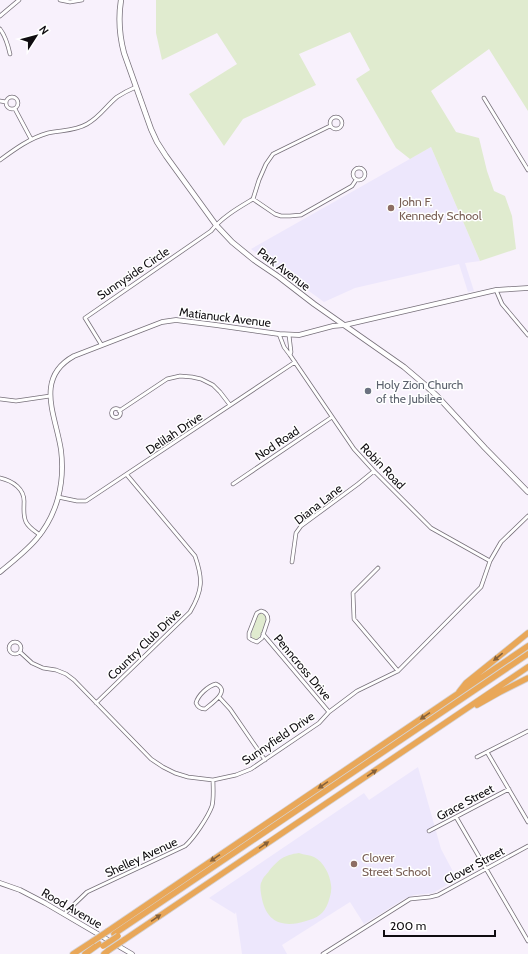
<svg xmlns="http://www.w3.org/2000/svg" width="528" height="954" font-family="Cabin,sans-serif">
<rect width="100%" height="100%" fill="#f8f1fc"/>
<path fill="#ede7fc" d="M431 147 480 261 465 263 474 291 468 292 459 264 355 288 324 302 251 249Z
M418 767 441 849 457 879 433 893 414 895 404 899 364 924 350 902 282 945 287 954H242L236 912 235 914 209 898 364 793 369 800Z"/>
<path fill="#e0ebcf" d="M156 0H528V111L489 49 431 91 456 132 479 138 487 171 494 191 505 196 512 216 516 249 480 261 431 147 410 159 396 148 356 79 370 70 350 32 299 54 316 85 243 119 224 146 189 94 237 64 217 33 162 60 156 33Z
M263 613 266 616C267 622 262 637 256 640L252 638 251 634 257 616 260 614Z
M299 853C304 855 310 855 314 857 324 862 330 875 331 885 332 891 330 897 328 903 324 914 317 918 306 921 284 928 267 923 262 899 261 894 259 885 262 881 263 877 267 874 269 871 279 859 284 855 299 853Z"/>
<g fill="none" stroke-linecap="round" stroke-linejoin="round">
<g stroke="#77707a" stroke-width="4.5">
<path id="minor" d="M60 0 70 2 82 0
M0 16 19 0
M0 29C6 37 8 45 10 54
M6 103a6 6 0 1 1 12 0a6 6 0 1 1-12 0Z
M484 98 528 170
M0 101 6 102
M15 109 31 139
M330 123a6 6 0 1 1 12 0a6 6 0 1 1-12 0Z
M0 160C15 149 30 138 48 133 62 130 75 131 87 124 100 117 106 106 117 97 123 93 129 90 136 87
M353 174a6 6 0 1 1 12 0a6 6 0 1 1-12 0Z
M253 199 275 214 281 216H290L301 215 352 186 356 180
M496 290 502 304 528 335
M279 334 284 347 290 355 354 449 374 471 431 528 490 561
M289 335 291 352 290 355
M101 344 85 318 211 231C222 217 238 208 253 199L259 180 266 164 273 154 330 126
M0 399 16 401 50 396
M111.5 413a4.5 4.5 0 1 1 9 0a4.5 4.5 0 1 1-9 0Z
M119 411 167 379 180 376 192 377 201 379 213 385 220 392 230 405
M0 478C13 481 25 489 24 503 24 510 23 516 26 522 29 528 35 531 40 535
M233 484 332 417
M58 497 77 501H86L295 362
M292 562 296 533 301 526 358 484 374 471
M378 568 353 593 354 619 398 671
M261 611C266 612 268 615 268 620L262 638 257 642 252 640 249 638V633L256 615 257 613Z
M263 634 329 712
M9 648a6 6 0 1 1 12 0a6 6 0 1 1-12 0Z
M20 652 32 663 43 668 56 670 66 674 74 680 151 759 163 767 175 773 188 777 213 780 236 775 251 769 319 723 329 712 357 691 398 671 481 587 490 561 501 542 528 516
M216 684C231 691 212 703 205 709 201 709 198 708 196 703 198 695 208 686 216 684Z
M219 697 230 709 265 760
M96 703 190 612C203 590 203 579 195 556L127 475
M487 752 528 822
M477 757 528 731
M456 817 528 941
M429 831 509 789
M64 914 87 892 185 846C194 838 208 817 212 806 214 798 213 788 213 780
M323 954 410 899 430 897 438 895 528 846"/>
</g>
<g stroke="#77707a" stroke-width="5.5">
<path id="tertiary" d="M0 572C27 550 48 534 58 498 62 483 63 466 61 450 56 416 34 378 74 356L162 322 176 320 216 325 279 334 299 335 333 326 345 325 496 290 528 288
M0 883 20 890 45 903 132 954"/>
</g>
<g stroke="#77707a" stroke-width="6">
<path id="secondary" d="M121 0C118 19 119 34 124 53L151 129 157 142 166 156 216 225 232 242 254 260 279 277 314 304 404 367 424 384 438 397 485 448 528 492"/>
</g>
<g stroke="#d4d3d4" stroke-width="7">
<path id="motorway" d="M459 692 466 683 528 633
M477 705 500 692 528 678
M108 931 528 646
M114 934 528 654
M124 940 528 667
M73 954 93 941
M85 954 99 944
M104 954 109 950"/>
</g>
<use href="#minor" stroke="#fff" stroke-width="3"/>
<use href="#tertiary" stroke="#fff" stroke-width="4"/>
<use href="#secondary" stroke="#fff" stroke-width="4.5"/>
<use href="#motorway" stroke="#e9a758" stroke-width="5.5"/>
<g stroke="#d4d3d4" stroke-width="7" stroke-linecap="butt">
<path id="motorway-bridge" d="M93 941 108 931
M103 946 118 936
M109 950 124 940"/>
</g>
<use href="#motorway-bridge" stroke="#e9a758" stroke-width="5.5"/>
</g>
<defs><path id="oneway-solid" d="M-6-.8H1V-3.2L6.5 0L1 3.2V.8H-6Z"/></defs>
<g fill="#876138">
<use href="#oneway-solid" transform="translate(498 657) rotate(141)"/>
<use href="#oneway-solid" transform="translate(425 716) rotate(146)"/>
<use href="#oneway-solid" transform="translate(372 773) rotate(-34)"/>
<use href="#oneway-solid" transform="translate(323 785) rotate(146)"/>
<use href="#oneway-solid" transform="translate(264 845) rotate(-34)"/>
<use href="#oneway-solid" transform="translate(215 858) rotate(146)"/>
<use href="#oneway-solid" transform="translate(156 918) rotate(-34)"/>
</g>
<g fill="#8d6e63" stroke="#fff" stroke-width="1.5">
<circle cx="391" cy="208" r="4"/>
<circle cx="354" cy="864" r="4"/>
</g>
<circle fill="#6b7280" stroke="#fff" stroke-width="1.5" cx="368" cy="391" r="4"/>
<g text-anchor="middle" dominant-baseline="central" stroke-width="3" stroke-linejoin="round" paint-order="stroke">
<g font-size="12" fill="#785e54" stroke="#fff" text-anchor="start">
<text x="399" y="201">John F.<tspan x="399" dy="14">Kennedy School</tspan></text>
<text x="362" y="857">Clover<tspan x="362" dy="14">Street School</tspan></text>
</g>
<g font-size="12" fill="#0f0c10" stroke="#fff">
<text transform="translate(284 269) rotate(37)">Park Avenue</text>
<text transform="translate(133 273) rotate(-34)">Sunnyside Circle</text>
<text transform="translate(225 317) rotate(7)">Matianuck Avenue</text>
<text transform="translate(174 433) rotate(-34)">Delilah Drive</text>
<text transform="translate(277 443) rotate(-34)">Nod Road</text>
<text transform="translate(383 466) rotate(46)">Robin Road</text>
<text transform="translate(318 504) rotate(-38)">Diana Lane</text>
<text transform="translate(144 644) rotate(-44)">Country Club Drive</text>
<text transform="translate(303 667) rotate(50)">Penncross Drive</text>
<text transform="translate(278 738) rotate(-34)">Sunnyfield Drive</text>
<text transform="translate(465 802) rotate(-28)">Grace Street</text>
<text transform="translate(141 857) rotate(-25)">Shelley Avenue</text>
<text transform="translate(474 865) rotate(-28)">Clover Street</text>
<text transform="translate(72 908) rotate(30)">Rood Avenue</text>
</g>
<g font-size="12" fill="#5b616d" stroke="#fff" text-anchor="start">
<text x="376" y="384">Holy Zion Church<tspan x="376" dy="14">of the Jubilee</tspan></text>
</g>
</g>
<g transform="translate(36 36) rotate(54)" stroke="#ffffff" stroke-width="3" paint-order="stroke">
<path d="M0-3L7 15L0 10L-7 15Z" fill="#0f0c10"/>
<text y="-6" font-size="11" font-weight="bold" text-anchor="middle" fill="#0f0c10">N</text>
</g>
<path d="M384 930v6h111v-6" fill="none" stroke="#0f0c10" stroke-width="2"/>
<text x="390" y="930" font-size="12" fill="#0f0c10" stroke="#ffffff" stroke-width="3" paint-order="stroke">200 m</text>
</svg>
